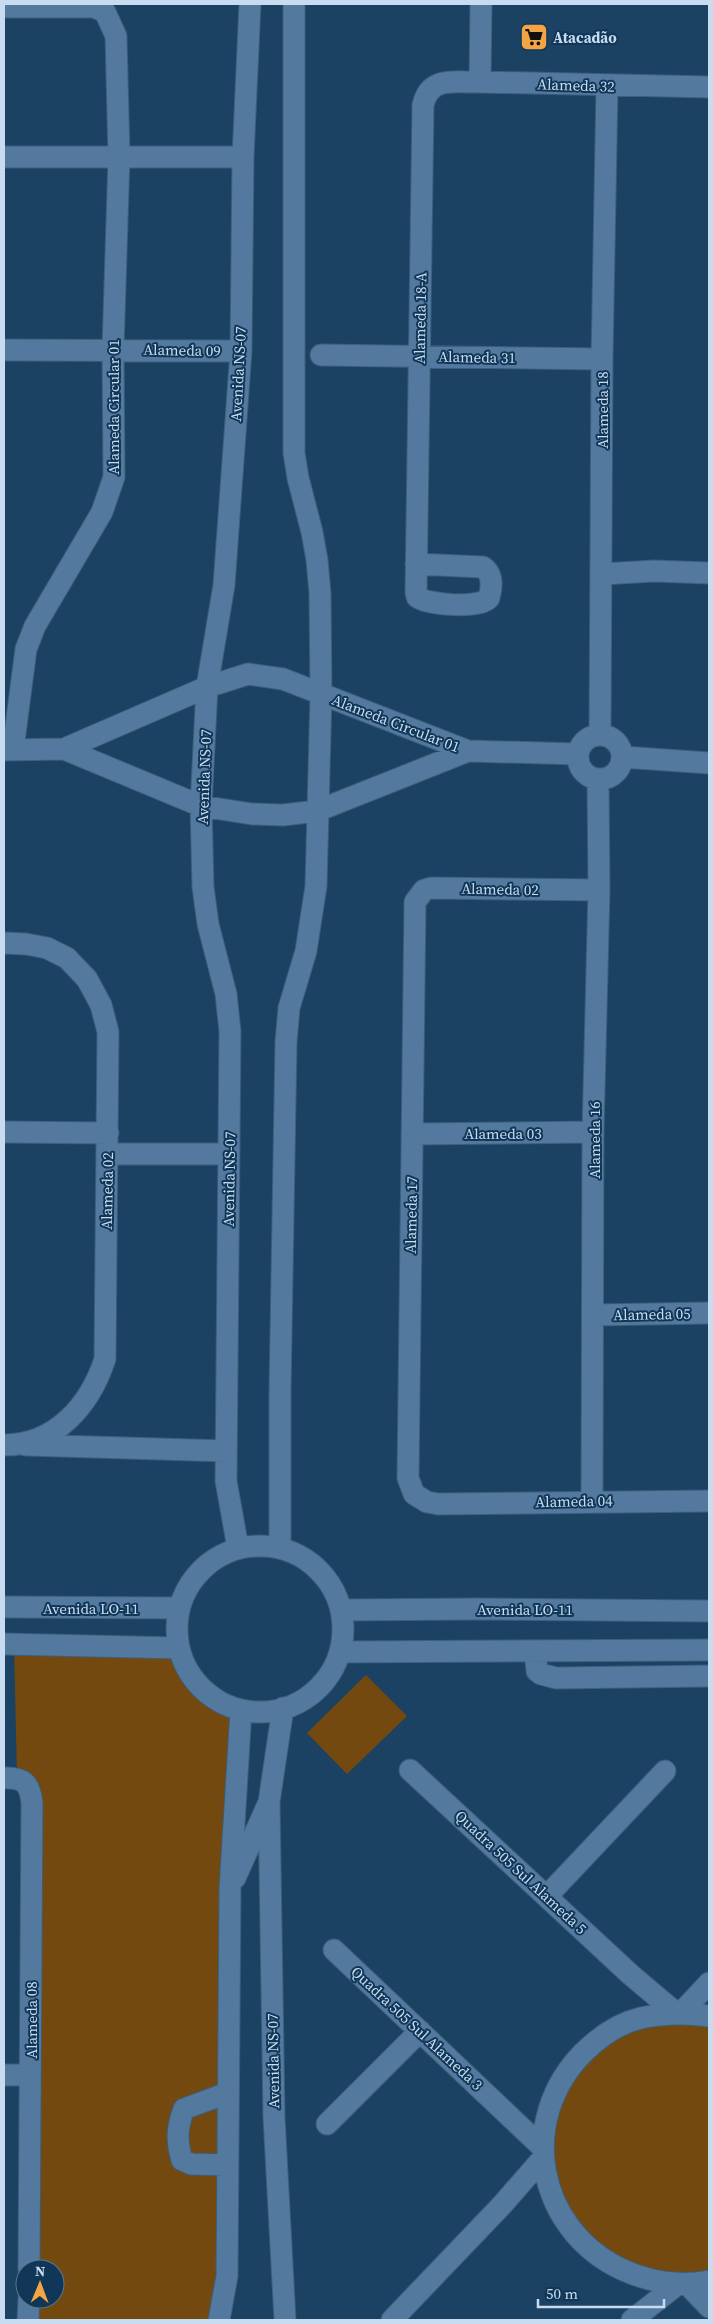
<svg xmlns="http://www.w3.org/2000/svg" width="713" height="2324" font-family="'Source Serif 4',serif">
<rect width="100%" height="100%" fill="#1c4263"/>
<path fill="#74490f" d="M14 1644 178 1648 213 1697 241 1710 218 2320H27L28 2299H55V2269H28L29 1788 17 1777Z
M366 1675 407 1716 347 1774 307 1733Z
M709 2016V2279L678 2284 601 2259 548 2187 557 2087 640 2018Z"/>
<g fill="none" stroke-linecap="round" stroke-linejoin="round">
<g stroke="#3c5e7a" stroke-width="23">
<path id="minor" d="M4 7H94L105 12 116 36 119 157 113 349 114 477 102 512 35 626 26 649 13 749
M480 82 481 4
M4 157H243
M4 350 241 351
M321 355 602 359
M416 564 483 567C493 574 492 587 489 598 480 609 428 605 417 597L416 592 423 105C430 75 455 83 480 82L709 87
M602 574 654 571 709 573
M578 757a22 22 0 1 1 44 0a22 22 0 1 1-44 0Z
M600 735 602 359 607 86
M64 749 207 687 248 674 283 679 468 751 578 754
M4 750 64 749 201 806 252 814 283 815 317 811 468 751
M623 757 709 763
M599 890 431 888 424 890 415 902 408 1478 414 1494 427 1502 438 1504 709 1501
M4 943 26 944 47 948 67 958 87 979 101 1005 108 1032 105 1359C90 1405 56 1445 4 1445
M4 1132 108 1133
M412 1134 593 1132
M107 1154H229
M594 1315 709 1313
M26 1445 226 1451
M592 1501 593 1132 599 890 598 779
M177 1629a83 83 0 1 1 166 0a83 83 0 1 1-166 0Z
M238 1548 226 1481 230 1031 226 994 208 924 203 887 201 806 207 687 224 585 241 351 243 157 250 4
M280 1548V1392L286 1042 289 1008 306 951 316 886 321 695 320 593 317 560 312 532 298 478 294 453V4
M4 1607 178 1608
M341 1610 477 1609 709 1611
M4 1644 178 1648
M341 1652 709 1650
M535 1652 537 1671 541 1674 556 1678 709 1676
M410 1770 631 1975 676 2013
M4 1778C23 1777 30 1783 32 1803L29 2269
M269 1802 274 2117 285 2320
M235 1878 269 1802 283 1708
M547 1896 665 1771
M334 1950 543 2148
M681 2013 709 1983
M709 2016C686 2013 665 2013 641 2018 620 2023 599 2037 583 2053 517 2120 536 2228 621 2269 649 2282 678 2287 709 2281
M4 2075H30
M227 2093 184 2109C177 2127 176 2141 182 2160L191 2164 228 2165
M327 2124 420 2031
M687 2284 709 2307
M28 2320 29 2299
M219 2320 227 2276 230 1889 241 1710
M392 2320 502 2205 543 2158
M632 2320 678 2284"/>
</g>
<use href="#minor" stroke="#53799e" stroke-width="21"/>
</g>
<defs>
<g id="supermarket-square" transform="scale(1.4375)"><rect x="-9" y="-9" width="18" height="18" rx="4" fill="#f3a443" stroke="#113758"/><path d="M-6-5.5h2.5l.6 2H6L4.5 2H-2.5L-4.4-4H-6ZM-1.5 3.2a1.3 1.3 0 1 0 .1 0ZM3 3.2a1.3 1.3 0 1 0 .1 0Z" fill="#111"/></g>
</defs>
<g fill-rule="evenodd">
<use href="#supermarket-square" x="534" y="37"/>
</g>
<g text-anchor="middle" dominant-baseline="central" stroke-width="4" stroke-linejoin="round" paint-order="stroke">
<g font-size="15" font-weight="bold" fill="#c8dcf1" stroke="#113758" text-anchor="start">
<text x="553" y="37">Atacadão</text>
</g>
<g font-size="15" fill="#c8dcf1" stroke="#113758">
<text transform="translate(576 85) rotate(2)">Alameda 32</text>
<text transform="translate(420 318) rotate(-89)">Alameda 18-A</text>
<text transform="translate(182 350) rotate(1)">Alameda 09</text>
<text transform="translate(477 357) rotate(1)">Alameda 31</text>
<text transform="translate(238 374) rotate(-87)">Avenida NS-07</text>
<text transform="translate(113 407) rotate(-90)">Alameda Circular 01</text>
<text transform="translate(602 410) rotate(-90)">Alameda 18</text>
<text transform="translate(396 723) rotate(21)">Alameda Circular 01</text>
<text transform="translate(204 777) rotate(-88)">Avenida NS-07</text>
<text transform="translate(500 889) rotate(1)">Alameda 02</text>
<text x="503" y="1133">Alameda 03</text>
<text transform="translate(594 1140) rotate(-90)">Alameda 16</text>
<text transform="translate(229 1179) rotate(-89)">Avenida NS-07</text>
<text transform="translate(107 1191) rotate(-89)">Alameda 02</text>
<text transform="translate(411 1215) rotate(-89)">Alameda 17</text>
<text transform="translate(652 1314) rotate(-1)">Alameda 05</text>
<text transform="translate(574 1501) rotate(-1)">Alameda 04</text>
<text x="91" y="1608">Avenida LO-11</text>
<text x="525" y="1609">Avenida LO-11</text>
<text transform="translate(521 1872) rotate(43)">Quadra 505 Sul Alameda 5</text>
<text transform="translate(31 2020) rotate(-90)">Alameda 08</text>
<text transform="translate(417 2028) rotate(43)">Quadra 505 Sul Alameda 3</text>
<text transform="translate(273 2061) rotate(-91)">Avenida NS-07</text>
</g>
</g>
<rect width="713" height="2324" fill="none" stroke="#c8dcf1" stroke-width="10"/>
<g transform="translate(40 2284) rotate(1)"><circle r="24" fill="#113758" stroke="#5a7995"/>
<path d="M0-4L9 19L0 12L-9 19Z" fill="#f3a443"/>
<text y="-8" font-size="14" font-weight="bold" text-anchor="middle" fill="#c8dcf1">N</text>
</g>
<path d="M538 2299v8h126v-8" fill="none" stroke="#c8dcf1" stroke-width="2.5"/>
<text x="546" y="2299" font-size="15" fill="#c8dcf1" stroke="#113758" stroke-width="4" paint-order="stroke">50 m</text>
</svg>
